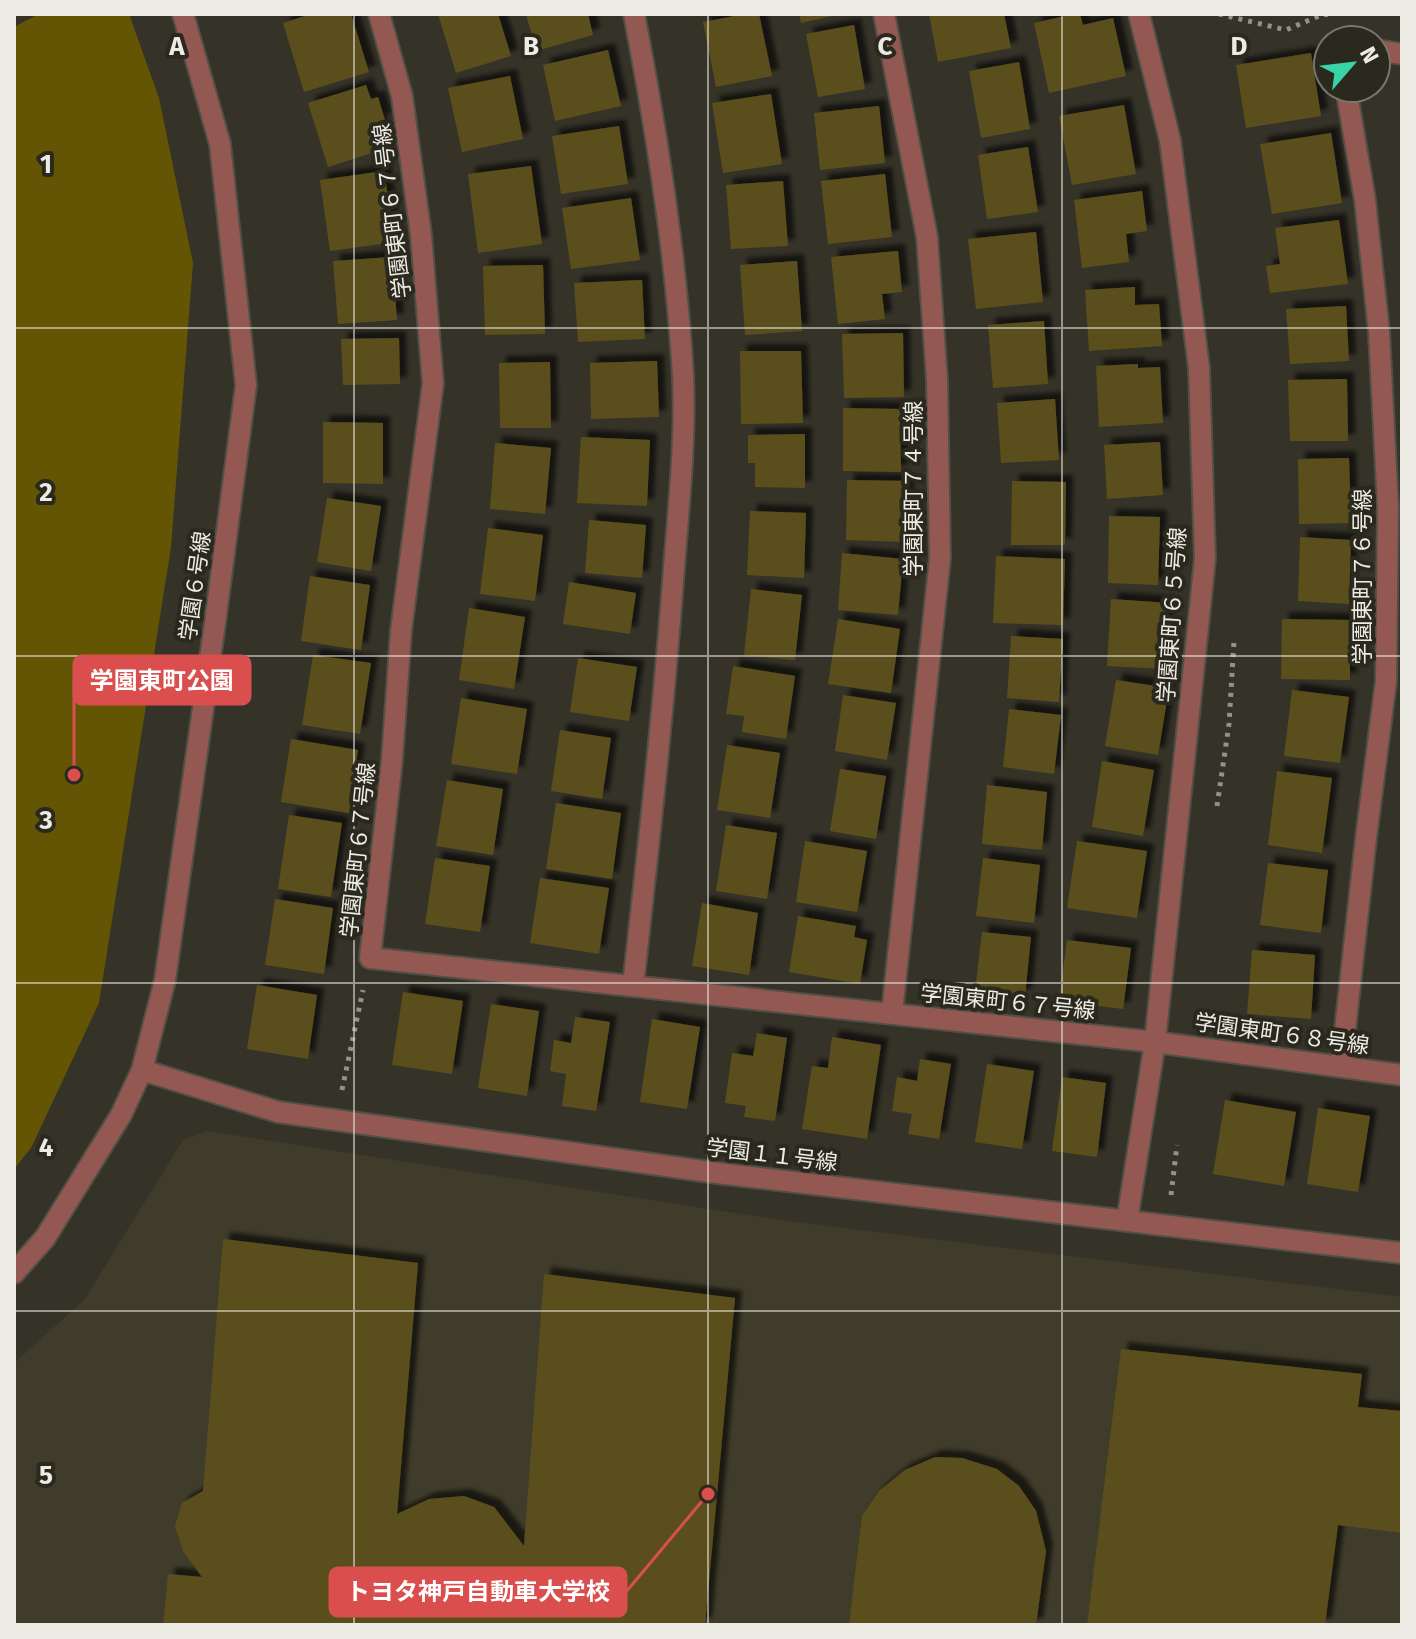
<svg xmlns="http://www.w3.org/2000/svg" width="1416" height="1639" font-family="'Fira Sans','Noto Sans JP',sans-serif">
<defs>
<filter id="shadow"><feDropShadow dx="7" dy="-7" stdDeviation="2" flood-color="#0009"/></filter>
</defs>
<rect width="100%" height="100%" fill="#353228"/>
<path fill="#3f3c2b" d="M208 1131 787 1221 1402 1297V1625H14V1363L84 1300 183 1140Z"/>
<path fill="#645504" d="M39 14H129L159 98 193 263 171 547 99 1003 31 1148 14 1169V27Z"/>
<path fill="#5a4f1c" filter="url(#shadow)" d="M311 14H351L369 72 304 92 283 23Z
M438 14H498L511 56 456 73Z
M526 14H588L593 35 536 51Z
M745 14H759L772 76 716 87 703 22Z
M799 14H835L836 15 801 23Z
M929 14H1004L1011 48 938 62Z
M1074 14H1080L1083 25 1113 18 1126 76 1049 93 1034 23Z
M854 25 865 89 818 97 806 34Z
M608 50 621 106 555 121 543 65Z
M1311 53 1321 116 1246 128 1236 65Z
M1019 62 1030 129 981 138 969 71Z
M510 76 523 139 462 152 448 88Z
M366 85 371 99 378 97 385 120 379 121 387 148 328 167 308 103Z
M771 94 782 164 723 173 712 103Z
M1124 105 1136 174 1072 185 1059 116Z
M879 106 885 163 820 170 814 113Z
M619 126 628 184 561 194 552 136Z
M1331 133 1342 203 1272 214 1260 144Z
M1028 147 1038 212 987 219 978 155Z
M531 166 542 244 478 253 468 174Z
M384 171 395 242 330 251 320 180Z
M885 174 892 237 828 244 821 181Z
M783 181 788 246 731 249 726 185Z
M1142 191 1147 231 1126 234 1129 262 1082 268 1074 200Z
M631 198 640 260 571 269 562 208Z
M1339 220 1348 284 1270 293 1266 266 1280 264 1275 228Z
M1036 232 1043 302 976 309 968 239Z
M898 251 902 292 882 294 885 319 838 324 831 257Z
M392 257 397 320 338 324 333 261Z
M797 261 802 331 745 335 740 265Z
M543 265 545 334 485 335 483 266Z
M642 280 645 339 578 342 574 283Z
M1135 287V305L1159 304 1162 346 1089 351 1085 290Z
M1346 306 1349 361 1290 364 1286 309Z
M1044 321 1048 384 993 388 988 325Z
M903 333 904 397 844 398 842 334Z
M399 338 400 384 343 385 341 339Z
M740 351H801L803 423 741 424Z
M657 361 659 417 591 419 590 363Z
M550 362 551 428H500L499 363Z
M1138 364V368L1160 367 1163 423 1099 427 1096 366Z
M1347 379 1348 441H1290L1288 380Z
M1055 399 1059 460 1001 463 997 403Z
M843 408 900 409 901 472 843 471Z
M323 422 383 423V484L323 483Z
M805 434V488L755 487V463H748V435Z
M581 437 650 440 647 506 577 503Z
M1160 442 1163 495 1107 499 1104 445Z
M495 443 551 448 545 514 490 509Z
M1349 458 1351 523 1299 524 1298 459Z
M847 480 907 481 906 542 846 540Z
M1012 481 1066 482 1065 545H1011Z
M327 498 381 506 371 571 317 562Z
M750 511 806 513 804 578 747 575Z
M1109 516 1160 517 1158 585 1108 583Z
M589 520 646 525 642 578 585 573Z
M488 528 543 535 535 601 480 594Z
M1300 537 1351 540 1349 604 1298 601Z
M842 553 903 559 898 615 838 610Z
M996 556 1065 559 1063 625 993 623Z
M310 576 370 585 361 650 301 641Z
M569 582 636 593 630 634 563 624Z
M751 589 802 595 795 660 744 655Z
M1111 599 1168 603 1163 669 1107 666Z
M469 608 525 617 514 689 459 680Z
M838 619 900 629 891 693 828 684Z
M1282 619 1350 620V680L1281 679Z
M1011 636 1063 639 1059 702 1007 698Z
M313 655 371 663 360 734 302 725Z
M578 658 637 667 629 721 570 712Z
M733 666 795 676 786 739 742 732 744 716 726 714Z
M1116 680 1169 688 1158 755 1105 746Z
M1292 690 1349 697 1340 763 1284 756Z
M843 695 896 703 887 760 835 751Z
M461 698 527 709 517 774 451 764Z
M1009 709 1061 715 1054 774 1003 767Z
M560 730 611 738 602 799 551 791Z
M291 739 358 750 349 813 281 802Z
M727 745 780 753 770 818 717 810Z
M1102 761 1154 770 1143 836 1092 827Z
M840 769 886 776 876 839 830 831Z
M1277 771 1332 778 1322 853 1268 845Z
M447 780 503 789 493 855 436 846Z
M987 785 1047 792 1042 850 982 844Z
M556 803 621 813 612 879 546 869Z
M289 815 342 823 331 897 278 889Z
M726 825 777 833 767 899 716 891Z
M805 841 867 851 857 912 796 902Z
M1077 841 1147 851 1137 918 1067 908Z
M435 858 490 866 480 932 425 924Z
M983 858 1040 865 1034 923 976 916Z
M1268 863 1328 870 1321 933 1260 925Z
M540 878 609 888 599 954 530 943Z
M275 899 333 908 324 974 265 965Z
M702 903 758 913 749 975 692 966Z
M798 916 856 926 854 937 867 940 860 984 789 972Z
M982 932 1031 937 1025 996 975 991Z
M1067 940 1131 948 1123 1009 1059 1001Z
M1252 950 1315 955 1311 1019 1247 1014Z
M257 985 317 995 308 1059 247 1049Z
M403 992 463 1001 452 1074 392 1065Z
M491 1004 539 1011 527 1096 478 1088Z
M575 1017 610 1022 596 1111 562 1106 566 1074 550 1071 554 1040 571 1043Z
M652 1019 700 1027 687 1109 640 1102Z
M757 1033 787 1038 775 1121 744 1117 746 1106 725 1103 732 1053 753 1056Z
M832 1037 881 1045 867 1139 802 1129 812 1066 828 1068Z
M920 1059 951 1064 939 1139 908 1134 912 1114 892 1111 897 1077 917 1081Z
M987 1064 1034 1071 1022 1149 975 1142Z
M1062 1077 1106 1083 1097 1157 1052 1151Z
M1225 1100 1296 1112 1284 1186 1213 1174Z
M1318 1108 1370 1116 1358 1192 1307 1184Z
M223 1239 418 1263 397 1514 429 1499 464 1496 494 1507 524 1546 544 1274 735 1298 705 1625H163L168 1574 202 1577 183 1551 175 1526 182 1503 203 1491Z
M1121 1349 1362 1374 1358 1407 1402 1411V1533L1338 1525 1325 1625H1087Z
M935 1457 962 1458 997 1469 1019 1486 1036 1511 1046 1551 1036 1625H849L862 1516 879 1491 905 1470Z"/>
<g fill="none" stroke-linecap="round" stroke-linejoin="round">
<g stroke="#525046" stroke-width="24">
<path id="minor" d="M379 14 402 96 421 235 433 383 401 631 392 760 370 958 1155 1042 1402 1075
M884 14 927 237 937 380 940 558 892 1013
M1376 50 1402 54
M633 986C648 851 663 716 673 581 678 513 686 443 683 375 676 254 657 133 634 14
M1341 1067 1366 838 1386 681 1388 508 1379 332 1365 200 1346 88
M1127 1221 1155 1042 1205 559 1199 368 1170 140 1139 14"/>
</g>
<g stroke="#525046" stroke-width="24">
<path id="tertiary" d="M142 1070 278 1112 717 1173 1402 1253
M14 1273 45 1238 121 1115 142 1070 165 980 215 623 246 385 220 144 183 14"/>
</g>
<path stroke="#939189" stroke-width="5" stroke-dasharray="4 6" stroke-linecap="butt" d="M1219 14 1286 30 1321 15 1330 14
M1217 806 1229 724 1234 641
M342 1090 363 990
M1171 1195 1177 1145"/>
<use href="#minor" stroke="#935851" stroke-width="20"/>
<use href="#tertiary" stroke="#935851" stroke-width="20"/>
</g>
<path fill="none" stroke="#ecebe4" stroke-width="2" stroke-opacity="0.55" d="M354 14V1625M708 14V1625M1062 14V1625M14 328H1402M14 656H1402M14 983H1402M14 1311H1402"/>
<g text-anchor="middle" dominant-baseline="central" stroke-width="8" stroke-linejoin="round" paint-order="stroke">
<g font-size="22" fill="#ecebe4" stroke="#2b281e">
<text transform="translate(392 211) rotate(-97)">学園東町６７号線</text>
<text transform="translate(913 489) rotate(-90)">学園東町７４号線</text>
<text transform="translate(1362 577) rotate(-90)">学園東町７６号線</text>
<text transform="translate(195 586) rotate(-82)">学園６号線</text>
<text transform="translate(1172 615) rotate(-86)">学園東町６５号線</text>
<text transform="translate(358 850) rotate(-84)">学園東町６７号線</text>
<text transform="translate(1008 1002) rotate(6)">学園東町６７号線</text>
<text transform="translate(1282 1034) rotate(8)">学園東町６８号線</text>
<text transform="translate(772 1155) rotate(7)">学園１１号線</text>
</g>
</g>
<g font-size="26" text-anchor="middle" font-weight="bold" fill="#ecebe4" stroke="#2b281e" stroke-width="8" stroke-linejoin="round" paint-order="stroke">
<text x="177" y="55">A</text>
<text x="531" y="55">B</text>
<text x="885" y="55">C</text>
<text x="1239" y="55">D</text>
<text x="46" y="173">1</text>
<text x="46" y="501">2</text>
<text x="46" y="829">3</text>
<text x="46" y="1156">4</text>
<text x="46" y="1484">5</text>
</g>
<path fill="none" stroke="#da4f4e" stroke-width="3" d="M74 775L74 680M708 1494L626 1592"/>
<g fill="#da4f4e" stroke="#2b281e" stroke-width="3">
<circle cx="74" cy="775" r="8"/>
<circle cx="708" cy="1494" r="8"/>
</g>
<g fill="#da4f4e" stroke="#da4f4e" stroke-width="3">
<rect x="74" y="656" width="176" height="48" rx="8"/>
<rect x="330" y="1568" width="296" height="48" rx="8"/>
</g>
<g font-size="24" text-anchor="middle" font-weight="bold" fill="#fff">
<text x="162" y="689">学園東町公園</text>
<text x="478" y="1600">トヨタ神戸自動車大学校</text>
</g>
<rect width="1416" height="1639" fill="none" stroke="#ecebe4" stroke-width="32"/>
<g transform="translate(1352 64) rotate(62)"><circle r="38" fill="#2b281e" stroke="#78766d" stroke-width="2"/>
<path d="M0-6L14 30L0 20L-14 30Z" fill="#39d4a5"/>
<text y="-12" font-size="22" font-weight="bold" text-anchor="middle" fill="#ecebe4">N</text>
</g>
</svg>
